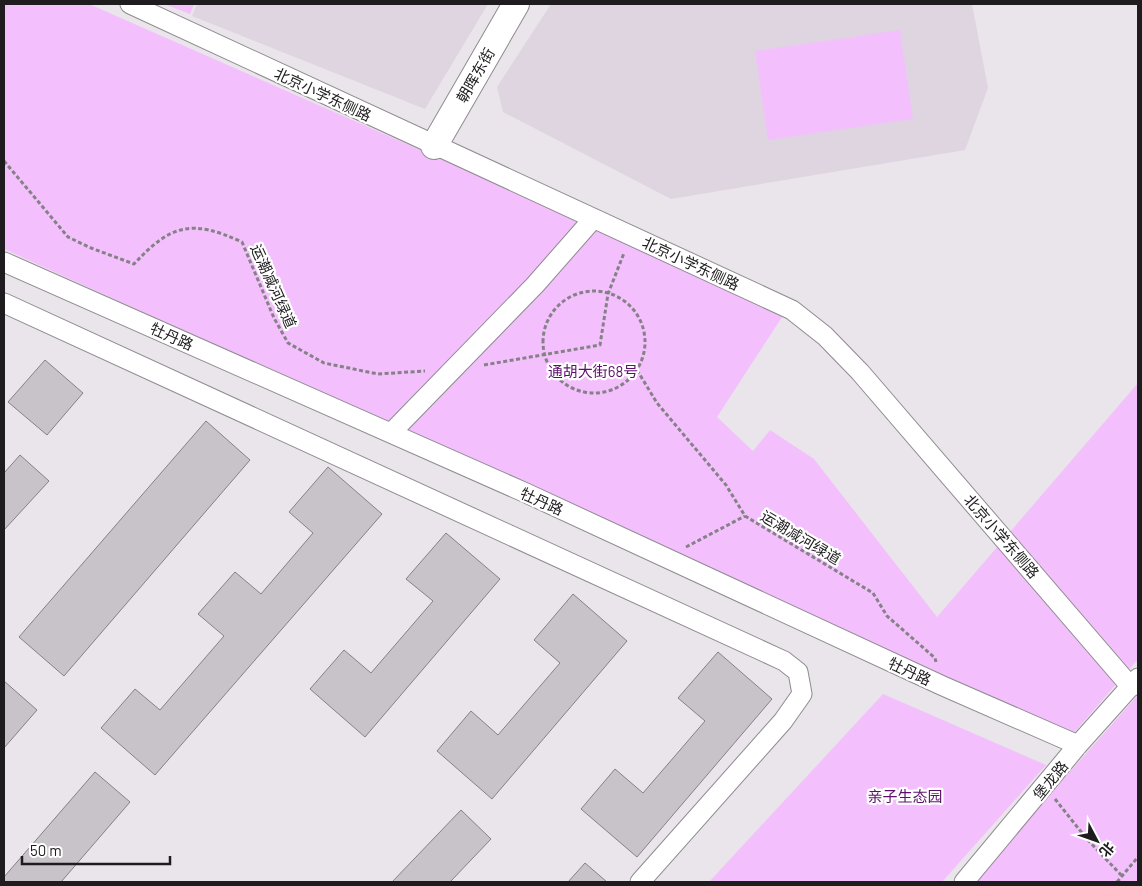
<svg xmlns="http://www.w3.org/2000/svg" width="1142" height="886" font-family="Barlow,'Noto Sans SC',sans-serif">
<rect width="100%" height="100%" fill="#eae4eb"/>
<path fill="#dfd5e1" d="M197 4H488L425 109 192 16Z
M551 4H972L988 88 965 150 671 199 503 112 497 87Z"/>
<path fill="#f3c0fd" d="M4 4H89L786 311 717 417 753 451 770 430 814 459 937 617 1138 383V659L1072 735 4 249Z
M164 4H194L190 14Z
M900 30 913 119 768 140 755 51Z
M883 694 1046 765 942 882H709Z
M1138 695V882H972Z"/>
<path fill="#c8c3c9" stroke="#858186" d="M45 360 83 393 47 435 8 402Z
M206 421 250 460 64 676 19 637Z
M20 455 49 481 4 530V473Z
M328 467 382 514 155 775 101 728 135 689 160 710 224 636 198 614 235 572 261 594 313 533 289 512Z
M446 533 500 579 365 737 310 689 344 650 371 673 433 601 406 579Z
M573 594 627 641 492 799 437 751 471 711 498 735 560 663 534 640Z
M718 652 772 699 637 857 581 809 615 769 643 793 705 721 678 698Z
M4 681 37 710 4 748Z
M95 772 130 802 61 882H4V877Z
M461 810 491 839 450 882H392Z
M585 863 607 882H568Z"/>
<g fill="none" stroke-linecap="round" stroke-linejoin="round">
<g stroke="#8f8b90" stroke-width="21">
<path id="street" d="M130 4 792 310 825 336 860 372 1131 687
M4 262 526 493 943 686 1078 745
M4 303 784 661 798 672 802 694 783 721 640 882
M391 433 535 285 593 219
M964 882 1078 745 1138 678"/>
</g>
<g stroke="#8f8b90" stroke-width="28">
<path id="secondary" d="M434 146 516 4"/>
</g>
<path stroke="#858186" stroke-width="3" stroke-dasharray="4 2.5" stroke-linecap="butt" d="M4 161 68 237 91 248 134 264C171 224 192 219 242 242L274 318 288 343 324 363 378 374 425 371
M543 342a51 51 0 1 1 102 0a51 51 0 1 1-102 0Z
M484 365 600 345 608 294 624 253
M637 370 657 403 726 485 745 516 873 593 887 616 935 658 936 662
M686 547 745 516
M1055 799 1086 838 1122 876
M1117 882 1138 857"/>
<use href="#street" stroke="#fff" stroke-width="19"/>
<use href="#secondary" stroke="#fff" stroke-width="26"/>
</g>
<g text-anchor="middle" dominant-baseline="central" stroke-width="4.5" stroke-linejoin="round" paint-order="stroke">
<g font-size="15" fill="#1e1c1e" stroke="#fff">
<text transform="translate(475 75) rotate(-60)">朝晖东街</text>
<text transform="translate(323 94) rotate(25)">北京小学东侧路</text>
<text transform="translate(691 263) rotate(25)">北京小学东侧路</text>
<text transform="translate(274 286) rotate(66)">运潮减河绿道</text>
<text transform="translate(172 336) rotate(24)">牡丹路</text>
<text transform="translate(542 501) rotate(24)">牡丹路</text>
<text transform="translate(1002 536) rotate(49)">北京小学东侧路</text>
<text transform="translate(801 537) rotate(31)">运潮减河绿道</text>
<text transform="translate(910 671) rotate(25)">牡丹路</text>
<text transform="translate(1050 780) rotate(-51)">堡龙路</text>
</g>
<g font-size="15" fill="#5d0f6b" stroke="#fff">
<text x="593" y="371">通胡大街68号</text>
<text x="905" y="796">亲子生态园</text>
</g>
</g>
<rect width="1142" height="886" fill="none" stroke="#1e1c1e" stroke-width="10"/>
<g transform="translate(1097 841) rotate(131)" stroke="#ffffff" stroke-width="4" paint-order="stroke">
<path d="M0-4L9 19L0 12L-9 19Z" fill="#1e1c1e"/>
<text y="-8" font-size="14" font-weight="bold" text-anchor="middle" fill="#1e1c1e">北</text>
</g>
<path d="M22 856v8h148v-8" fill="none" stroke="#1e1c1e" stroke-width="2.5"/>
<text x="30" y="856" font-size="15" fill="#1e1c1e" stroke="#ffffff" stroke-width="4" paint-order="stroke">50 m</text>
</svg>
